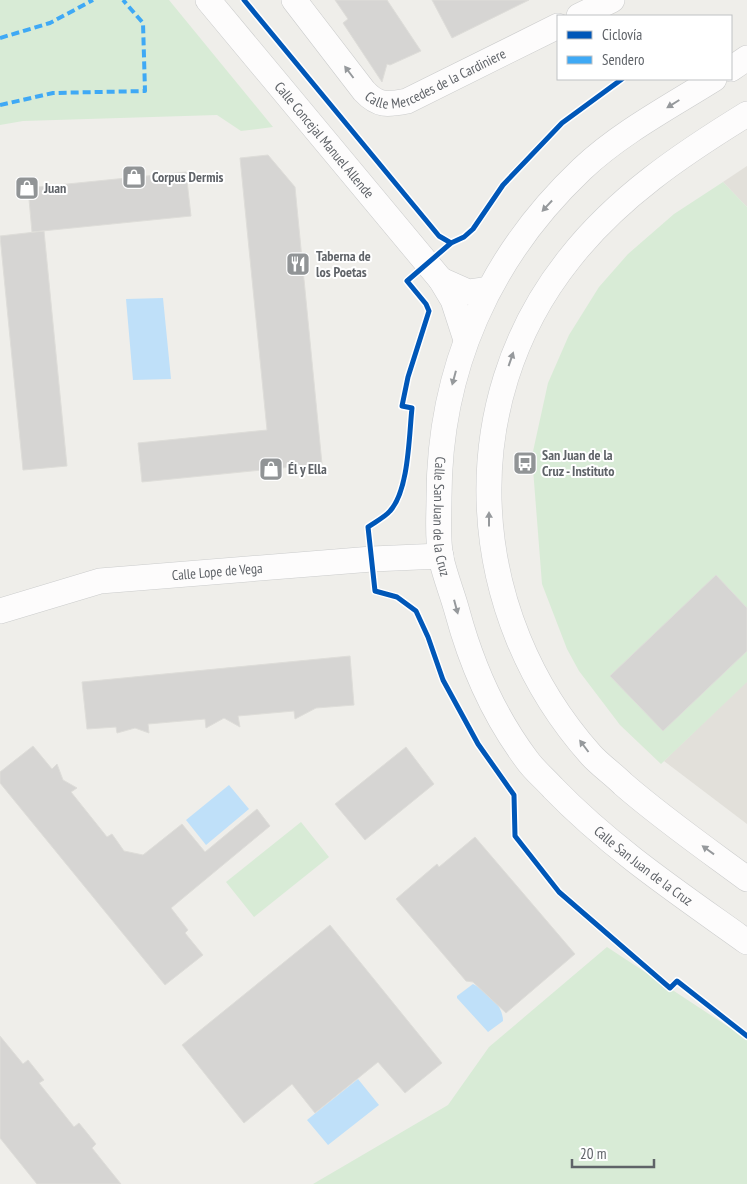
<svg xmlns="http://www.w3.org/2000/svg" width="747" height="1184" font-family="'PT Sans Narrow',sans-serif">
<rect width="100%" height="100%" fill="#efeeea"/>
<path fill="#e2e0da" d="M747 166V207L723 182Z
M747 681V824L664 761Z"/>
<path fill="#d8ebd6" d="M0 0H169L273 127 241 131 217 115 23 121 0 125Z
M723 182 747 207V682L661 764 620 725 579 671 567 649 542 584 532 456 548 383 569 335 599 287 628 254 674 214Z
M301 822 329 857 254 917 226 882Z
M607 947 747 1039V1184H313L448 1105 489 1047Z"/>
<path fill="#bfe0f9" d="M163 298 171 379 133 380 126 299Z
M229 785 249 809 206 845 186 820Z
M473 984C486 991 503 1004 503 1021L488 1032 457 998V996Z
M358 1079 379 1105 328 1145 307 1120Z"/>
<path fill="#d6d5d3" stroke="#deddd9" d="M335 0H387L421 51 390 65 387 64 382 82 343 23 348 19Z
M432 0H529L452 38Z
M268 155 295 187 322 464 142 482 138 443 267 430 240 158Z
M186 172 191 216 32 232 28 188Z
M44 231 67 466 23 470 0 236Z
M716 575 747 608V651L663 731 610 676Z
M350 656 354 705 316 708 295 719 294 711 238 716 240 727 224 718 206 728 205 719 148 724 149 733 135 728 117 733 116 727 87 729 82 682Z
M33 746 52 769 57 764 63 780 77 788 71 792 107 837 112 834 124 851 143 855 182 824 205 852 257 809 270 826 171 908 188 930 185 933 203 955 165 985 0 783V772Z
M406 747 434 784 365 840 335 804Z
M475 837 575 954 506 1013 473 982 466 981 396 899 437 864 439 867Z
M330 925 442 1063 405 1093 378 1062 315 1113 292 1084 244 1123 182 1045Z
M0 1036 23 1064 28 1060 44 1080 39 1083 74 1127 79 1123 96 1144 92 1148 121 1184H37L0 1138Z"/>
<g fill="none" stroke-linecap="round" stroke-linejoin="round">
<g stroke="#cbcccc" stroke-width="26">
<g id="street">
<path id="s1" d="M208 0 441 280"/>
<path id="s2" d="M294 0 364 91C378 106 387 105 407 101L558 26"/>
<path d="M579 16 612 0"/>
<path d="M731 69 747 58"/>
<path id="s3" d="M714 79C671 106 620 133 582 169 489 257 439 369 439 498 439 517 437 539 441 558 445 576 452 593 457 611 471 663 494 716 527 760 534 770 545 779 553 788 611 848 680 894 747 942"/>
<path d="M747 114C682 154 618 197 570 258 452 405 466 615 591 755 600 765 613 774 623 784 662 818 705 848 747 879"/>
<path d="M466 340 453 300 441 280 468 292 489 289"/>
<path id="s4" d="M0 611 100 581 372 559 441 556"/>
</g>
</g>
<use href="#street" stroke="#fdfcfc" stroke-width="25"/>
<path stroke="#3fa9f5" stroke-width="4" stroke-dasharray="8 4" stroke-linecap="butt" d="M0 38 50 23 93 0
M0 105 53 93 145 91 143 23 123 0"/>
<g stroke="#fff" stroke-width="8">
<path id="cycleway" d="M244 0 439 236 451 243
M622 79 562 123 503 185 473 229 464 237 451 243 407 281 426 304 429 311 408 377 402 406 412 408C409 435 409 490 390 511 385 517 375 522 368 527L375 591 397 597 416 611 428 637 443 680 478 744 514 795 515 836 559 892 670 988 677 981 747 1036"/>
</g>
<use href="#cycleway" stroke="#0057b8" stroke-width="5"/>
</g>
<defs><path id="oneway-solid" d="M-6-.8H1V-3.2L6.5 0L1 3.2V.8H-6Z" transform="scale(1.25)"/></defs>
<g fill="#96999c">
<use href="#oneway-solid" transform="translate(349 72) rotate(-127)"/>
<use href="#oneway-solid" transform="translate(673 104) rotate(148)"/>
<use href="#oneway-solid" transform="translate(547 206) rotate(133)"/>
<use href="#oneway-solid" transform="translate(511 359) rotate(-71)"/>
<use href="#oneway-solid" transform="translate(454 378) rotate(105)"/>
<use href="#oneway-solid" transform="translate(489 519) rotate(-90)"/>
<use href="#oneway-solid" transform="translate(456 607) rotate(75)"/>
<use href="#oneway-solid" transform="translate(584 746) rotate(-127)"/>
<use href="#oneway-solid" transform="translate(708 850) rotate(-144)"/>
</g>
<defs>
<g id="shop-square" transform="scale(1.25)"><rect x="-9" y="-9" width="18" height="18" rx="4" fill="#919496" stroke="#fff"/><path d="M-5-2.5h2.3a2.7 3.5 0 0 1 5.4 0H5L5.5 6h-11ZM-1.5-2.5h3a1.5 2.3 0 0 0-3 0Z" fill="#fff"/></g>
<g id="restaurant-square" transform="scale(1.25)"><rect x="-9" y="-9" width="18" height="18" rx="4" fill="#919496" stroke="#fff"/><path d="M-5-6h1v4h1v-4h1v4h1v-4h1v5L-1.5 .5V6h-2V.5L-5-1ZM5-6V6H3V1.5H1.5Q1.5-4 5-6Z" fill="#fff"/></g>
<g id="bus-square" transform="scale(1.25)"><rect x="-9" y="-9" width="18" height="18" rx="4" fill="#919496" stroke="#fff"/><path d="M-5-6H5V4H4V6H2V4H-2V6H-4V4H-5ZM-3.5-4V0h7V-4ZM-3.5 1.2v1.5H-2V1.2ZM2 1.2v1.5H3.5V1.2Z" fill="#fff"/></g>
</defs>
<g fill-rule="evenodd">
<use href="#shop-square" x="134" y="177"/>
<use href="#shop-square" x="27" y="188"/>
<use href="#restaurant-square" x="298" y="264"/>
<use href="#bus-square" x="525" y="463"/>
<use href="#shop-square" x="271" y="469"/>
</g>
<g text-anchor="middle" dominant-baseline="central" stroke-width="4" stroke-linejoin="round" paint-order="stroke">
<g font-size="14" fill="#5f6368" stroke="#fff">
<text stroke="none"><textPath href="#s2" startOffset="195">Calle Mercedes de la Cardiniere</textPath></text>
<text stroke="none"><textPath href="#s1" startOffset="182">Calle Concejal Manuel Allende</textPath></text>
<text stroke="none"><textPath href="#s3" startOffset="548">Calle San Juan de la Cruz</textPath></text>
<text stroke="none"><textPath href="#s4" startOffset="222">Calle Lope de Vega</textPath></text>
<text stroke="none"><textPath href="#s3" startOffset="968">Calle San Juan de la Cruz</textPath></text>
</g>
<g font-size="14" font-weight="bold" fill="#5f6368" stroke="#fff" text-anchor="start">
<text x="152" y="177">Corpus Dermis</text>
<text x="44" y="188">Juan</text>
<text x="316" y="256">Taberna de<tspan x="316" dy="16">los Poetas</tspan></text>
<text x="542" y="455">San Juan de la<tspan x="542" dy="16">Cruz - Instituto</tspan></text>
<text x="288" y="469">Él y Ella</text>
</g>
</g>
<rect x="557" y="15" width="175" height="65" fill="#ffffff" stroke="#bfc1c3"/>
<rect x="567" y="31" width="25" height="8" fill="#0057b8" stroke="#bfc1c3"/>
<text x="602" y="40" font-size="15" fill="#5f6368">Ciclovía</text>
<rect x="567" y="56" width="25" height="8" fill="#3fa9f5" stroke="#bfc1c3"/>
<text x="602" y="65" font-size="15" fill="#5f6368">Sendero</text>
<path d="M572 1159v8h82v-8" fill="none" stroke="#5f6368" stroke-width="2.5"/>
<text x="580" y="1159" font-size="15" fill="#5f6368" stroke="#ffffff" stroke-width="4" paint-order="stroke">20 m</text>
</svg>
